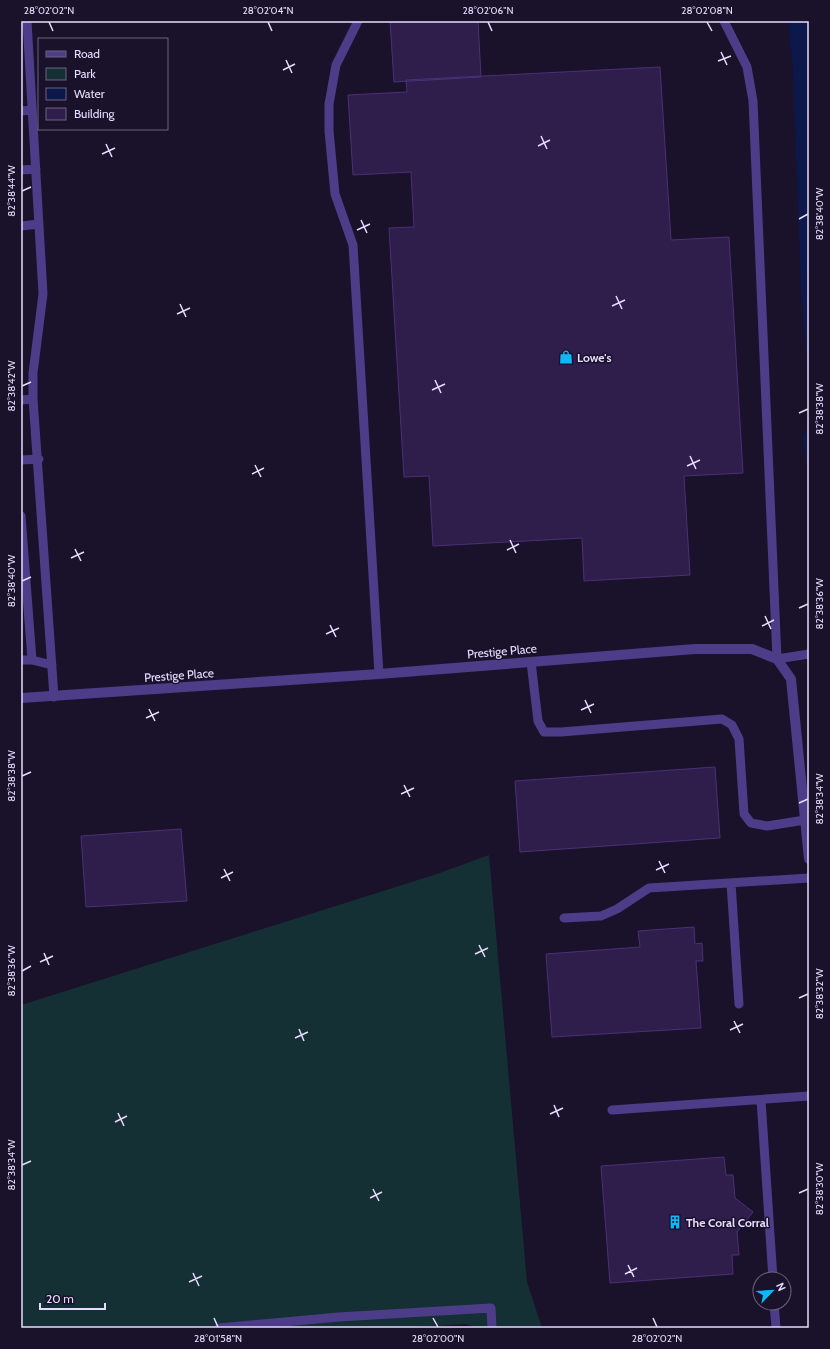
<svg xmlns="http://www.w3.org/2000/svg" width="830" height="1349" font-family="Cabin,sans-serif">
<rect width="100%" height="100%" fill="#1a112b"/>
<path fill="#153035" d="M489 855 527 1282 542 1328H478L466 1324 396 1328H21V1005L437 874Z"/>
<path fill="#0c1849" d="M788 21H809V387L801 292 793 70Z
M809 420V478L802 435 804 437Z"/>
<path fill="#2f1e4c" stroke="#4b3077" d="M390 21H478L481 77 394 82Z
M660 67 671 240 729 237 743 473 684 476 690 575 584 581 582 538 433 546 429 476 404 477 389 228 414 227 411 172 353 175 348 95 407 92 406 80Z
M715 767 720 838 520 852 515 781Z
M181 829 187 901 86 907 81 836Z
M694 927 695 944 702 943 703 961H696L701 1028 552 1037 546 954 640 947 638 931Z
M724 1157 726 1175H733L735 1198 753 1212 737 1232 739 1255H732L733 1274 610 1283 601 1166Z"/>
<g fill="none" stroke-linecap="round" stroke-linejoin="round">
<path stroke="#4d3d89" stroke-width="9" d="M27 21 43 294 33 373V399L54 697
M358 21 336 65 329 104V131L335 194 353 245 379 674
M724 21 747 67 753 101 777 659 809 654
M21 111 32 110
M21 170 36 169
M21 226 39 224
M21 400 33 399
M21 460 39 459
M21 516 32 660
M21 660H32L52 665
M531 662 538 721 544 732H561L722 719 732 725 739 739 744 814 751 823 767 826 805 820
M731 883 739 1004
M564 918 601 916 617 909 649 888 809 878
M761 1100 773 1279
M612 1110 809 1096
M774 1303 776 1328
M219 1328 339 1317 491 1308 492 1328"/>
<path stroke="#4d3d89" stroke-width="10" d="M21 698 379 674 695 649H752L777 659 791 679 809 859"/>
</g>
<path fill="none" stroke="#e6dcfe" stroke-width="1.5" d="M49 22 53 31M268 22 272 31M488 22 492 31M707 22 712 31M721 52 727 65M286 60 292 73M718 61 731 56M283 70 295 64M541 136 547 149M106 144 112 157M538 146 550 140M102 154 115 148M22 191 31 187M799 219 808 214M361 220 367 233M357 230 370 224M616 296 622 309M180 304 186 317M612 306 625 300M177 314 190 308M435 380 441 393M22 386 31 382M432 390 445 384M799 413 808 409M690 456 696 469M255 465 261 477M687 466 700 460M252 474 264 468M510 540 516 553M75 549 81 561M507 550 519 544M71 558 84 552M22 581 31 577M799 608 808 604M765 616 771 629M330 625 336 637M762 626 774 620M326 634 339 628M585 700 591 713M149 709 155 721M581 710 594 704M146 718 159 712M22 776 31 772M404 785 410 797M401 794 414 788M799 803 808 799M659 861 665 873M224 869 230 881M656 870 669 864M221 878 233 872M479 945 485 957M44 953 49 965M475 954 488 948M40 962 53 956M22 971 31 966M799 998 808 994M734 1021 740 1033M299 1029 304 1041M730 1030 743 1024M295 1038 308 1032M554 1105 559 1117M118 1113 124 1126M550 1114 563 1108M115 1122 127 1116M22 1165 31 1161M373 1189 379 1201M799 1193 808 1189M370 1198 382 1192M628 1265 634 1277M193 1273 199 1286M625 1274 637 1268M189 1282 202 1276M214 1318 218 1327M433 1318 438 1327M653 1318 657 1327"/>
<defs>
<g id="shop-bare" transform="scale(1.08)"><path d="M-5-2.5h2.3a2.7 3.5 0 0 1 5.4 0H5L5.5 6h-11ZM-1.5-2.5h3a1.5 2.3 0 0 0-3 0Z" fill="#0bb9fb" stroke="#1a112b" stroke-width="2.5" paint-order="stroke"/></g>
<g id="building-bare" transform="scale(1.08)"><path d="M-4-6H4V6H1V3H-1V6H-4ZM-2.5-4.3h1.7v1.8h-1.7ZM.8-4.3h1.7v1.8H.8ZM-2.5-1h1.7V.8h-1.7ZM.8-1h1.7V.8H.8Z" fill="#0bb9fb" stroke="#1a112b" stroke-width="2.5" paint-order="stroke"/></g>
</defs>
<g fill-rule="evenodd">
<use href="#shop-bare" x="566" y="357"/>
<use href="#building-bare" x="675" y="1222"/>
</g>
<g text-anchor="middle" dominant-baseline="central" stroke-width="3" stroke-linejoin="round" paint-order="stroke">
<g font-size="12" font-weight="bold" fill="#e6dcfe" stroke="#1a112b" text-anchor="start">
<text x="577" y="357">Lowe's</text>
<text x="686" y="1222">The Coral Corral</text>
</g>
<g font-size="12" fill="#e6dcfe" stroke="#1a112b">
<text transform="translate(502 651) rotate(-5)">Prestige Place</text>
<text transform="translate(179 675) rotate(-4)">Prestige Place</text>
</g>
</g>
<rect width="830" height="1349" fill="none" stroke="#1a112b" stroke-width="44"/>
<rect x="38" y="38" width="130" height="92" fill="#1a112b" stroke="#6c627f"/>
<rect x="46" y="51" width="20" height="6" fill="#4d3d89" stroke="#6c627f"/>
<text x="74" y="58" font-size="12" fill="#e6dcfe">Road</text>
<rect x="46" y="68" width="20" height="12" fill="#153035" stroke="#6c627f"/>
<text x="74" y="78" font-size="12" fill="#e6dcfe">Park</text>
<rect x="46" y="88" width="20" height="12" fill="#0c1849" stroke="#6c627f"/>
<text x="74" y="98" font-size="12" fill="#e6dcfe">Water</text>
<rect x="46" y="108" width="20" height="12" fill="#2f1e4c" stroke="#6c627f"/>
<text x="74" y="118" font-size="12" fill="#e6dcfe">Building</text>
<g transform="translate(772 1291) rotate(65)"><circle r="19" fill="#1a112b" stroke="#6c627f"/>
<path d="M0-3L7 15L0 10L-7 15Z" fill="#0bb9fb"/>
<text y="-6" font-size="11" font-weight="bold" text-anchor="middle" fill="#e6dcfe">N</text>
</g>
<path d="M40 1303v6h65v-6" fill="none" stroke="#e6dcfe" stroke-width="2"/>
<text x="46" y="1303" font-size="12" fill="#e6dcfe" stroke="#1a112b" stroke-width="3" paint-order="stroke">20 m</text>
<rect x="22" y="22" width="786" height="1305" fill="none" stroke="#e6dcfe" stroke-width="1.5"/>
<g font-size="10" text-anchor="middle" fill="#e6dcfe">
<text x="49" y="14">28°02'02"N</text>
<text x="268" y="14">28°02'04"N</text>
<text x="488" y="14">28°02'06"N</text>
<text x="707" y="14">28°02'08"N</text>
<text transform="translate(11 191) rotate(-90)" y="4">82°38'44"W</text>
<text transform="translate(819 214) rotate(-90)" y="4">82°38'40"W</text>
<text transform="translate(11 386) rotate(-90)" y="4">82°38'42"W</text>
<text transform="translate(819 409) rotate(-90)" y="4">82°38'38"W</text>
<text transform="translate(11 581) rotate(-90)" y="4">82°38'40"W</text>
<text transform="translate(819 604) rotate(-90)" y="4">82°38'36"W</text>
<text transform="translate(11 776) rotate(-90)" y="4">82°38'38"W</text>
<text transform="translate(819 799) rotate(-90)" y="4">82°38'34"W</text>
<text transform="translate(11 971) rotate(-90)" y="4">82°38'36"W</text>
<text transform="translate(819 994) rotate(-90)" y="4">82°38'32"W</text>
<text transform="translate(11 1165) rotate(-90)" y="4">82°38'34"W</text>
<text transform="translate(819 1189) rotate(-90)" y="4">82°38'30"W</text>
<text x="218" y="1342">28°01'58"N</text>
<text x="438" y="1342">28°02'00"N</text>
<text x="657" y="1342">28°02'02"N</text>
</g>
</svg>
